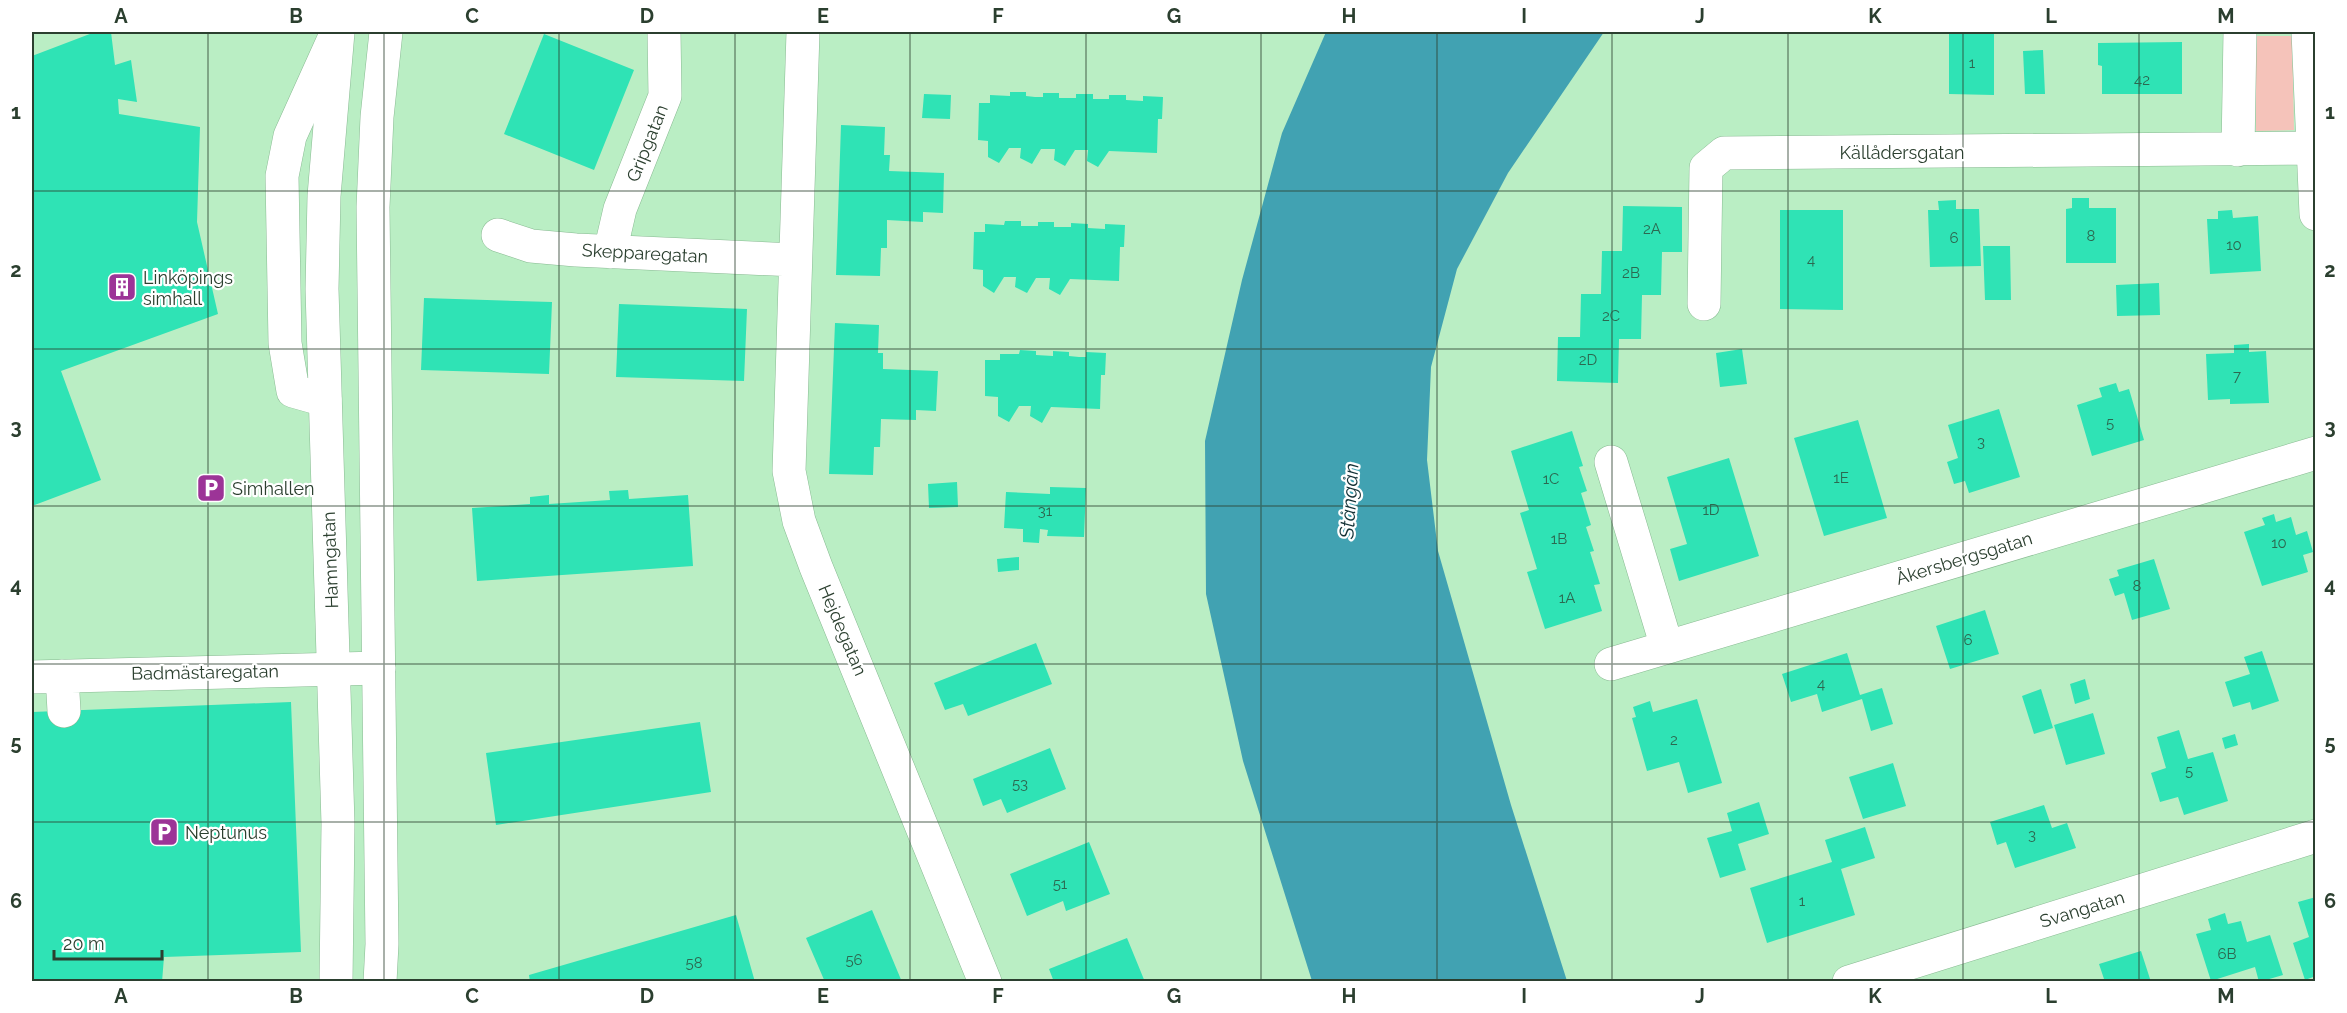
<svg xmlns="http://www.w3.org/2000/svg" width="2347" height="1013" font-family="Raleway,sans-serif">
<rect width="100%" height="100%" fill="#baeec4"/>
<path fill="#f5c3ba" d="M2255 36H2292L2294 130 2256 131Z"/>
<path fill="#41a2b2" d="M1326 32H1604L1508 173 1457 269 1431 367 1427 460 1438 551 1511 805 1567 981H1312L1243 761 1206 594 1205 441 1242 280 1282 133Z"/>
<path fill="#2fe3b5" d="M95 32H111L115 65 131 60 137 102 118 99 119 114 200 127 197 222 218 314 61 371 101 480 32 506V56Z
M1949 32H1994V95L1949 94Z
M544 34 634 70 594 170 504 134Z
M2182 42V94H2102V66L2098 65V43Z
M2043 50 2045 94H2025L2023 51Z
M1010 92H1026V96L1035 97H1043V93H1059V98H1076V94H1093V99H1109V95H1126V100L1143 101V96L1163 97 1162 119H1158L1157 153 1109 151 1098 167 1087 161 1088 150H1075L1065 166 1054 160 1055 149H1041L1032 164 1020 158 1021 148H1009L999 163 988 157V141L978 140 979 103H990V95L1010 96Z
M924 94 951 95 950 119 922 118Z
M841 125 885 127 884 155H890L889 171 944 173 943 213 923 212V222L887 220V248H881L880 276 836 275Z
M2072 198H2089V208H2116V263H2066V209L2072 208Z
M1956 200V209H1979L1981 266 1930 267 1928 210H1939L1938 201Z
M1623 206 1682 207V252H1662L1661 295H1642L1641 339H1619L1618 383 1557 381 1558 337H1580L1581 294H1601L1602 251H1622Z
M1780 210H1843V310L1780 309Z
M2232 210 2233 218 2258 216 2261 271 2210 274 2207 219H2218V211Z
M1005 221H1021V226H1038V222H1054V227H1071V223L1088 224V228L1105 229V224L1125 225 1124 247H1120L1119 281 1070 279 1060 295 1049 289 1050 278H1036L1027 293 1015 287 1016 277H1004L994 293 983 286V270L973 269 974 232H985V224L1004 225Z
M1983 246H2010L2011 300H1985Z
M2159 283 2160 315 2117 316 2116 285Z
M424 298 552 302 549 374 421 370Z
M619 304 747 309 744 381 616 377Z
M835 323 879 325 878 353H883V369L938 371 936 411 916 410V420L881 419 880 447H874L873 475 829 474Z
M2249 344V352L2266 351 2269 403 2230 404V399L2208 400 2206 354 2234 353V345Z
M1742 349 1747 384 1720 387 1716 353Z
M1020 350 1036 351V355L1053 356V351L1069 352V356L1079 357H1086V352L1106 353 1105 375H1101L1100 409 1051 407 1042 423 1030 416 1031 406H1019L1009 422 998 416V397L985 396V360H1000V354H1019Z
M2116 383 2119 392 2129 389 2144 440 2092 456 2077 405 2102 397 2099 388Z
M1999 409 2020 477 1969 493 1965 481 1954 484 1947 462 1958 458 1948 425Z
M1858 420 1887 518 1824 536 1794 438Z
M1572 431 1583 466 1579 467 1587 491 1581 493 1591 525 1586 527 1594 551 1590 552 1600 584 1594 585 1602 611 1545 629 1527 572 1537 569 1520 513 1529 510 1511 451Z
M1729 458 1759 556 1679 581 1670 549 1687 544 1667 477Z
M957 482 958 507 929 508 928 484Z
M1050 487 1086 488 1084 537 1047 536 1048 530 1040 529 1039 543 1023 542V529L1004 528 1006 492 1050 494Z
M628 490 629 499 688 495 693 566 477 581 472 508 530 504V497L549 495V504L610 500 609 491Z
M2274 514 2276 522 2291 517 2296 535 2307 531 2313 552 2303 555 2308 572 2262 586 2244 532 2265 525 2262 518Z
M1019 557V570L998 572 997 559Z
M2154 559 2170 609 2132 620 2124 593 2115 596 2109 579 2119 576 2117 570Z
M1985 610 1999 654 1950 669 1936 626Z
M1036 643 1052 684 968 716 963 704 945 710 934 683Z
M2262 651 2279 701 2252 710 2250 702 2233 707 2225 682 2250 674 2244 657Z
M1847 653 1860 695 1882 688 1893 724 1871 731 1862 699 1822 712 1817 694 1791 702 1782 674Z
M2085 679 2090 699 2075 704 2070 684Z
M2041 689 2053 728 2034 734 2022 696Z
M1697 699 1722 783 1688 793 1679 762 1647 771 1632 718 1636 717 1633 707 1650 701 1653 712Z
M291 702 301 952 164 957 162 982H32V712Z
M2093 713 2105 754 2066 765 2054 725Z
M700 722 711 792 496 825 486 753Z
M2179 730 2188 759 2213 752 2228 801 2184 815 2178 797 2160 802 2151 773 2166 768 2157 737Z
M2235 734 2238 745 2225 749 2222 738Z
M1050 748 1066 789 1007 813 1001 799 983 806 973 779Z
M1893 763 1906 806 1863 819 1849 777Z
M1759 802 1769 834 1738 844 1746 870 1720 878 1707 838 1732 831 1727 813Z
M2044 805 2052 828 2067 823 2076 848 2015 868 2006 842 1997 845 1990 822Z
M1865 827 1875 858 1841 869 1855 915 1767 943 1750 888 1832 862 1825 840Z
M1089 842 1110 894 1066 911 1063 901 1027 916 1010 874Z
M2316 897V976L2305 980 2293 943 2309 937 2298 902Z
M872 910 902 982H825L806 938Z
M2225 913 2228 924 2241 921 2247 942 2270 935 2283 975 2259 982 2255 967 2211 981 2196 934 2211 930 2208 919Z
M736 915 755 982H530L529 975Z
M1127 938 1145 982H1054L1049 969Z
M2141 951 2151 982H2105L2099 964Z"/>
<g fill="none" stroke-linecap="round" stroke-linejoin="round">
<g stroke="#88ba92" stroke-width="34">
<path id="minor" d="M803 32 789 471 799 521 816 567 985 982
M2308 32 2316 214
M2238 150 2240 32
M498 235 531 246 576 250 794 260
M610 252 620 209 665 96 664 32
M1704 304 1706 168 1724 153 2312 148
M325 400 293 391 285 343 282 176 290 136 337 32
M1611 462 1667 647
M1611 664 2316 453
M62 676 64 711
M32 677 379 668
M1849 982 2316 836"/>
</g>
<g stroke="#88ba92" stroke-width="34">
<path id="major" d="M336 982 338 824 322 289 324 196 338 32
M380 982 382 944 373 207 377 117 386 32"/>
</g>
<use href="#minor" stroke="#fff" stroke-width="33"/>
<use href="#major" stroke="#fff" stroke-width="33"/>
</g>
<path fill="none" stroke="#2b3f2f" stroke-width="1.5" stroke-opacity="0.55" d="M208 32V982M384 32V982M559 32V982M735 32V982M910 32V982M1086 32V982M1261 32V982M1437 32V982M1612 32V982M1788 32V982M1963 32V982M2139 32V982M32 191H2316M32 349H2316M32 506H2316M32 664H2316M32 822H2316"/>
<defs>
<g id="building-square" transform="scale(1.5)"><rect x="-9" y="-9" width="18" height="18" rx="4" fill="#9c3497" stroke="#fff"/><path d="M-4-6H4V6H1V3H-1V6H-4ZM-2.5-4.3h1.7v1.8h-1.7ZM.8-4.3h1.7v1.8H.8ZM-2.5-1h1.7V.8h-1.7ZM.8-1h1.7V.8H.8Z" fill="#fff"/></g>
<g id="parking-square" transform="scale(1.5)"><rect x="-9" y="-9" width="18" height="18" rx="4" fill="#9c3497" stroke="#fff"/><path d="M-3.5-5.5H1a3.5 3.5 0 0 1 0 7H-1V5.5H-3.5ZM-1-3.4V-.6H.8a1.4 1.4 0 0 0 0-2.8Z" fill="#fff"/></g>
</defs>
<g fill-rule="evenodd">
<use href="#building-square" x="122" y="287"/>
<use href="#parking-square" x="211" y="488"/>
<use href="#parking-square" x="164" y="832"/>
</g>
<g text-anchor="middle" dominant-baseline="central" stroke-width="4.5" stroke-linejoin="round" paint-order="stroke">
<g font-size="15" fill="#2c6850">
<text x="1972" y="63">1</text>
<text x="2142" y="80">42</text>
<text x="1652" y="229">2A</text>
<text x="2091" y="236">8</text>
<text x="1954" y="238">6</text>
<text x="2234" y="245">10</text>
<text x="1811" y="260">4</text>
<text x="1631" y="273">2B</text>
<text x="1611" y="316">2C</text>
<text x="1588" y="360">2D</text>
<text x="2237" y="376">7</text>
<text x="2110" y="423">5</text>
<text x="1981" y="442">3</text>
<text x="1841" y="478">1E</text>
<text x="1551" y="479">1C</text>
<text x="1711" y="510">1D</text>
<text x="1045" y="511">31</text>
<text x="1559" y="539">1B</text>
<text x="2279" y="543">10</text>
<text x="2137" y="586">8</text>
<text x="1567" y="598">1A</text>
<text x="1968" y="640">6</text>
<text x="1821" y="684">4</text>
<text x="1674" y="740">2</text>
<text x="2189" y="771">5</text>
<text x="1020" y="784">53</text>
<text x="2032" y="835">3</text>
<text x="1060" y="884">51</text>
<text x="1802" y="901">1</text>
<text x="2227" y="954">6B</text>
<text x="854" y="960">56</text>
<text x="694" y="963">58</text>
</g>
<g font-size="18" fill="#2b3f2f" stroke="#fff">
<text transform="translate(647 143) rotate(-68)">Gripgatan</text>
<text x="1902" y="152">Källådersgatan</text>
<text transform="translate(645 253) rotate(3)">Skepparegatan</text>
<text transform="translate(1964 558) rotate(-17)">Åkersbergsgatan</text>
<text transform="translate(330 560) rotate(-92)">Hamngatan</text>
<text transform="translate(843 630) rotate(67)">Hejdegatan</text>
<text transform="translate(205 672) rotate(-1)">Badmästaregatan</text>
<text transform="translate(2082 909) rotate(-17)">Svangatan</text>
</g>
<g font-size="18" fill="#2b3f2f" stroke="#fff" text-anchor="start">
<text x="143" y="277">Linköpings<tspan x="143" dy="21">simhall</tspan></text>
<text x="232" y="488">Simhallen</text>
<text x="185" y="832">Neptunus</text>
</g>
<g font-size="20" font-style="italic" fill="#133136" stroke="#fff">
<text transform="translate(1349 501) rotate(-86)">Stångån</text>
</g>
</g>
<rect width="2347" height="1013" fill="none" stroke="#ffffff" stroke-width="66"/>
<path d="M54 950v9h108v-9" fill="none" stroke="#2b3f2f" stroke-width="3"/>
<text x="63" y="950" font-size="18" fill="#2b3f2f" stroke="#ffffff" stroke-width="4.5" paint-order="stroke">20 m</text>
<rect x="33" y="33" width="2281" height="947" fill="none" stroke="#2b3f2f" stroke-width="2"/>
<g font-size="20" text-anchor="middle" font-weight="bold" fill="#2b3f2f">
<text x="121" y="23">A</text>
<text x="296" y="23">B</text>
<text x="472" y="23">C</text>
<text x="647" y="23">D</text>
<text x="823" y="23">E</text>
<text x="998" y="23">F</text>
<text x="1174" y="23">G</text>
<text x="1349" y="23">H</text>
<text x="1524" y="23">I</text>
<text x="1700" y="23">J</text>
<text x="1875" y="23">K</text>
<text x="2051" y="23">L</text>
<text x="2226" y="23">M</text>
<text x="16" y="119">1</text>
<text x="2330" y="119">1</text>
<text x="16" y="277">2</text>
<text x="2330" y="277">2</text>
<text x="16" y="434">3</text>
<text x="2330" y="434">3</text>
<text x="16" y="592">4</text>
<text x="2330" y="592">4</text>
<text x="16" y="750">5</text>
<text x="2330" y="750">5</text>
<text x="16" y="908">6</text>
<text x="2330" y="908">6</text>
<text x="121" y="1003">A</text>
<text x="296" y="1003">B</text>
<text x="472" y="1003">C</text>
<text x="647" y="1003">D</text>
<text x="823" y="1003">E</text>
<text x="998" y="1003">F</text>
<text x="1174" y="1003">G</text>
<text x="1349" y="1003">H</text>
<text x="1524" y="1003">I</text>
<text x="1700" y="1003">J</text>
<text x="1875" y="1003">K</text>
<text x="2051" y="1003">L</text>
<text x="2226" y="1003">M</text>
</g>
</svg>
